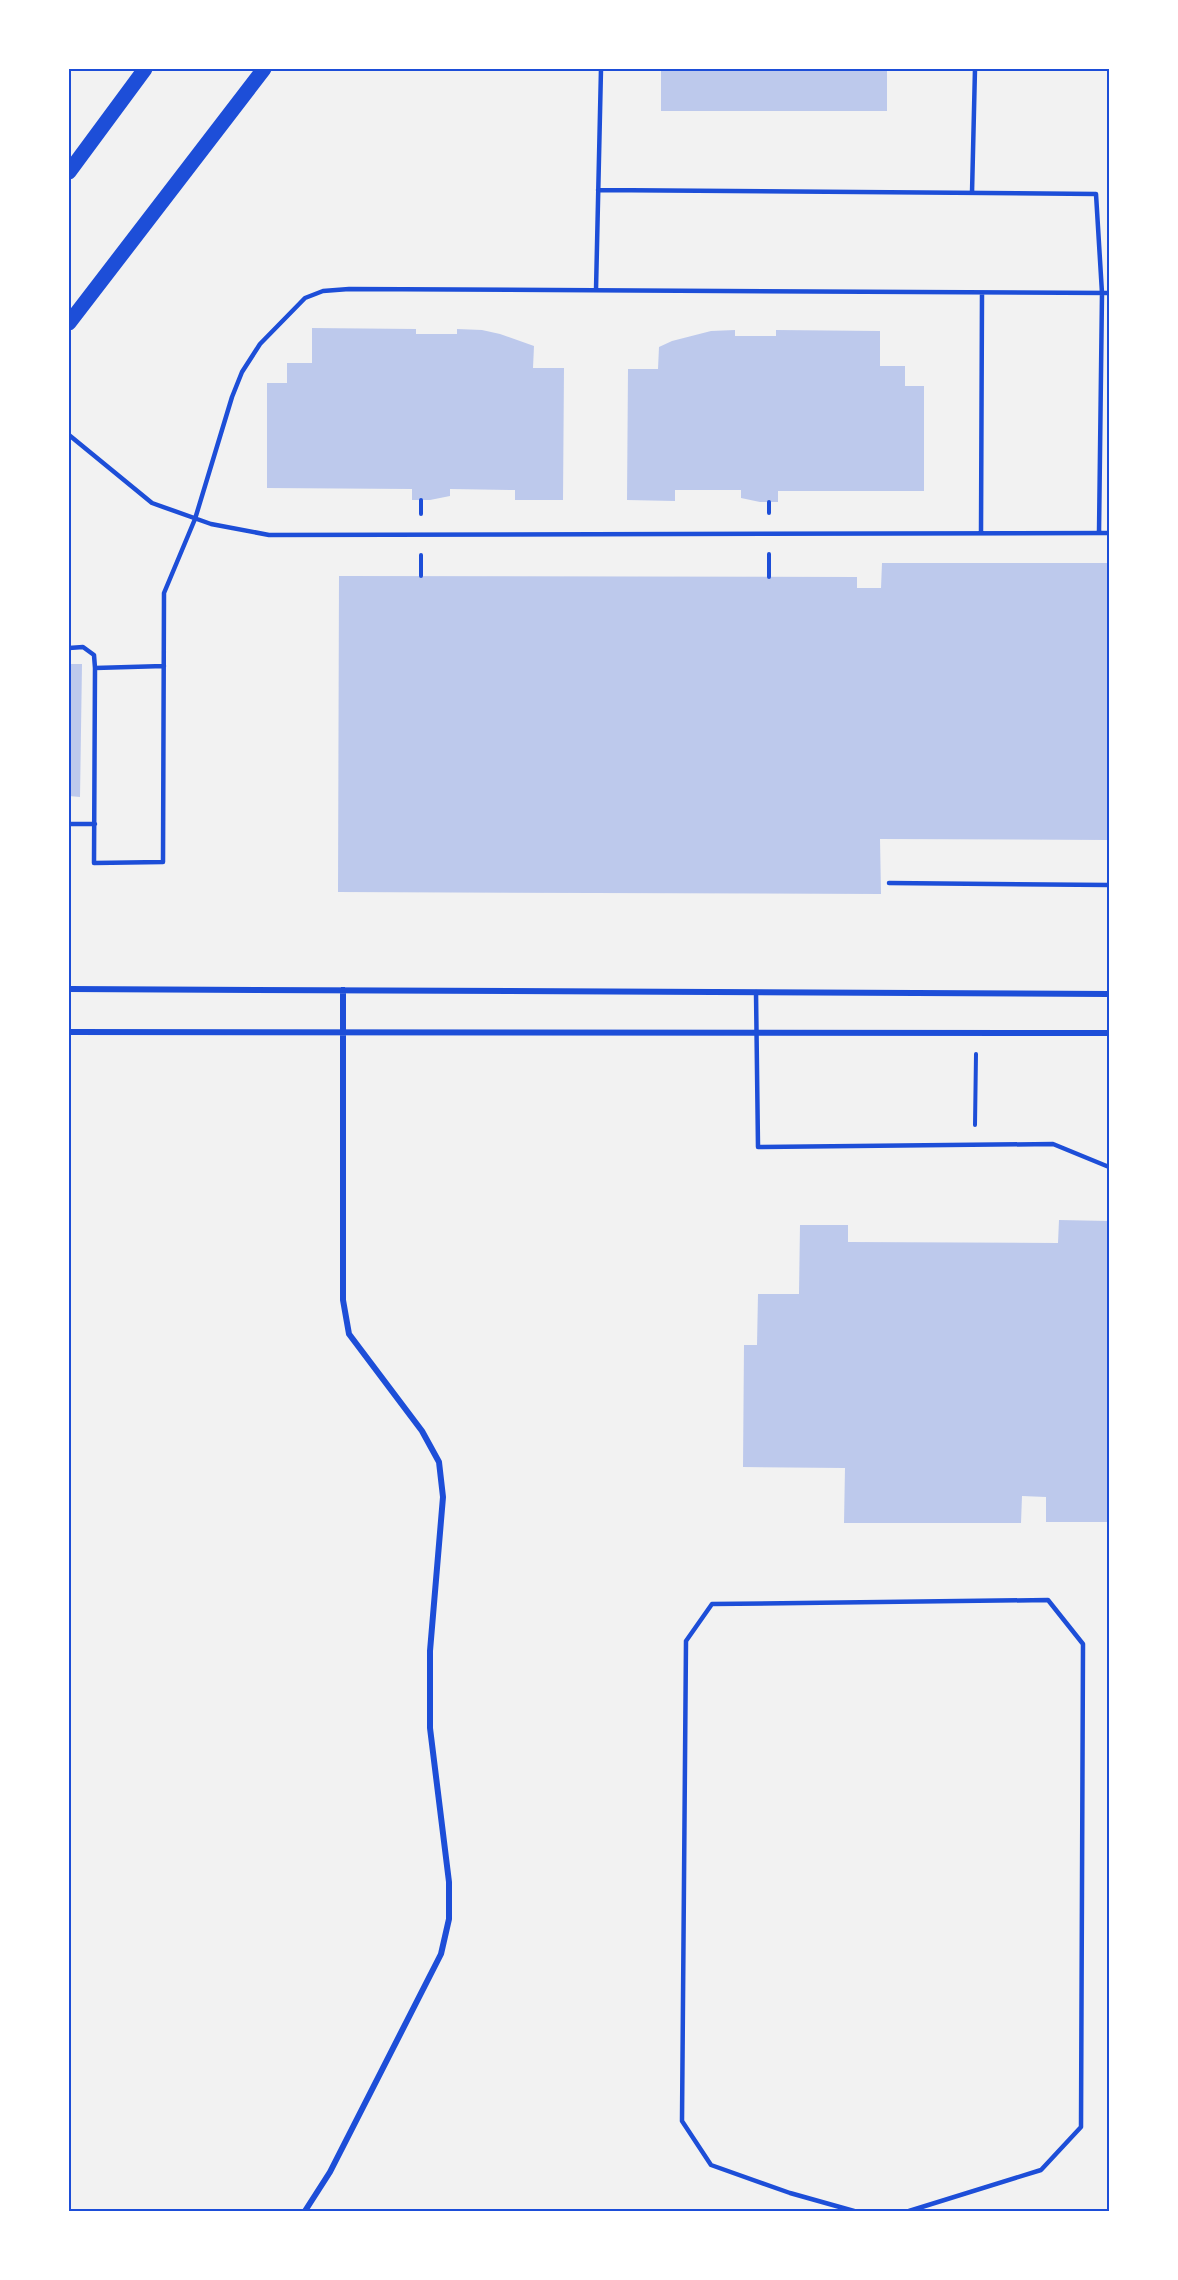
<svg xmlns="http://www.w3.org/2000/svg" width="1178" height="2280" font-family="Inter,sans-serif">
<rect width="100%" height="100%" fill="#f2f2f2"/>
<path fill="#bdc9ec" d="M661 69H887V111H661Z
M312 328 416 329V334H457V329L482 330 500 334 534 346 533 368H564L563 500H515V490L450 489V496L430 500H412V489L267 488V383H287V363H312Z
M735 330V336H776V330L880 331V366H905V386H924V491H778V502H760L741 498V490H675V501L627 500 628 369H658L659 347 672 341 711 331Z
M882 563H1109V840L880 839 881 894 338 892 339 576 857 577V588H881Z
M69 664H82L80 797 69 796Z
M1059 1220 1109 1221V1522H1046V1497L1022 1496 1021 1523H844L845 1468 743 1467 744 1345H757L758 1294H799L800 1225H848V1242L1058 1243Z"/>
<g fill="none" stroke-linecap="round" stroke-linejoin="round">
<path stroke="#1d4ed8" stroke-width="4" d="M769 513V502
M421 514V500
M421 576V555
M769 577V554
M975 1125 976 1054"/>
<path stroke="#1d4ed8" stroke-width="4.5" d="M598 190 1096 194 1102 293 1099 533
M972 193 975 69
M596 290 601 69
M69 435 152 503 211 524 269 535 1109 533
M981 533 982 293
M69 648 83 647 94 655 95 668
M164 666 95 668 94 863 163 862 164 593 195 519 232 397 242 372 260 344 305 298 323 291 349 289 1109 293
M69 824H95
M889 883 1109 885
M756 992 758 1147 1053 1144 1109 1167
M854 2211 790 2193 711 2165 682 2121 686 1641 712 1604 1048 1600 1083 1644 1081 2127 1041 2170 909 2211"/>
<path stroke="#1d4ed8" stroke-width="6" d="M69 989 1109 994
M69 1032 1109 1033
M305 2211 330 2172 441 1954 449 1919V1882L430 1728V1651L443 1497 439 1462 422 1431 349 1334 343 1300V990"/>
<path stroke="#1d4ed8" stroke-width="15" d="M69 172 145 69
M69 323 264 69"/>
</g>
<rect width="1178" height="2280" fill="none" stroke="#ffffff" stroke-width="141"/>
<rect x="70" y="70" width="1038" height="2140" fill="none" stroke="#1d4ed8" stroke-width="2"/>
</svg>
